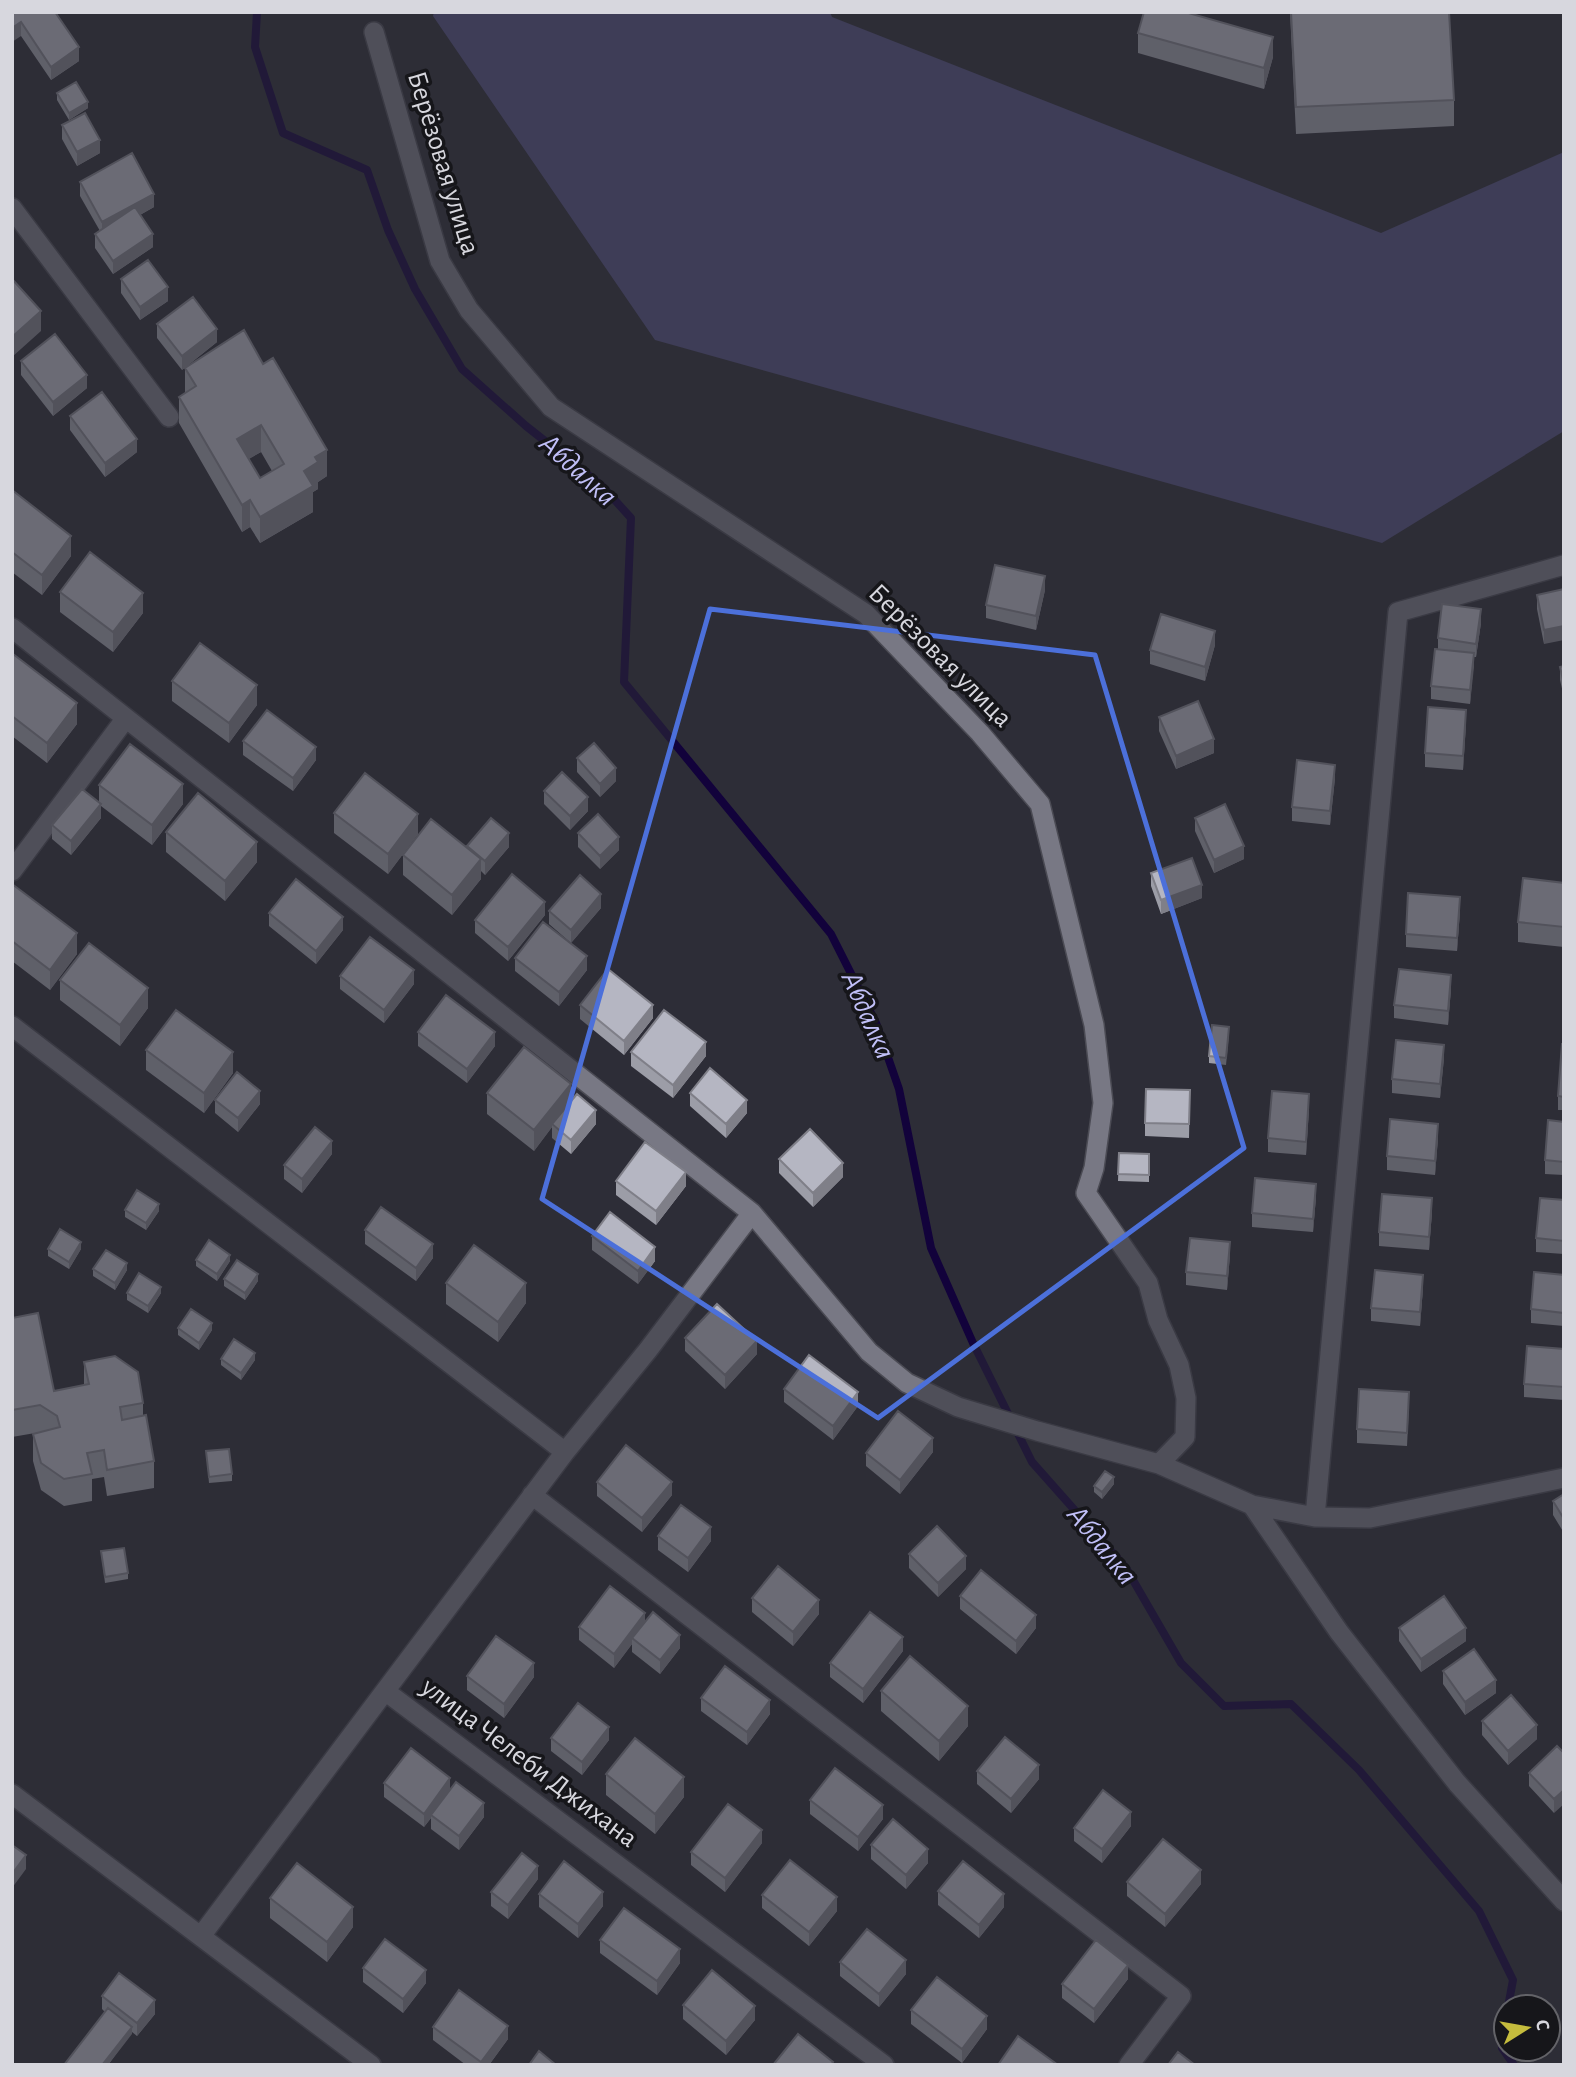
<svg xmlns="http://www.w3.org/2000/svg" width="1576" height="2077" font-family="'Alegreya Sans',sans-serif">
<rect width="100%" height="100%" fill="#2d2d37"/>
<path fill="#53507e" d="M434 12H830L832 17 1381 233 1564 152V431L1382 543 655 340 433 16Z"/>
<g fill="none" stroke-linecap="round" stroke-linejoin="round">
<path stroke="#12023b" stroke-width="8" d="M257 12 255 47 283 133 367 170 388 230 415 289 462 369 526 426 602 486 631 518 624 682 831 934 876 1023 899 1089 931 1248 973 1343 1032 1462 1126 1568 1181 1663 1224 1706 1291 1704 1359 1770 1479 1911 1513 1980 1508 2007
M1506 2022 1502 2048 1514 2065"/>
<g stroke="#4b4b54" stroke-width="22">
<path id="minor" d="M374 32 440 261 469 310 551 407 866 614 980 733 1040 804 1094 1025 1103 1103 1094 1168 1086 1193 1148 1283 1158 1320 1179 1365 1186 1398 1185 1437 1159 1464
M12 208 169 417
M12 628 752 1213 869 1352 907 1383 958 1407 1037 1431 1159 1464 1252 1505 1315 1517 1370 1518 1564 1478
M12 871 126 718
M12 1026 565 1452
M532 1495 1181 1996 1129 2065
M1252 1505 1339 1632 1457 1783 1564 1901
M1315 1517 1398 612 1564 565
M385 1691 565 1452 648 1350 752 1213
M12 1794 371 2065
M201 1936 385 1691 884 2065"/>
</g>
<use href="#minor" stroke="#787884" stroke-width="19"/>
</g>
<path fill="#9c9da7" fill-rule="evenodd" d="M12 12 79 61 51 80 21 36Z
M1290 12H1449L1454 100V126L1296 134Z
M1138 33 1273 57 1264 89 1138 53Z
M57 93 88 108 69 120 57 100Z
M62 125 100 153 77 166 62 139Z
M80 182 154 207 140 215 153 247 113 274 95 248V234L100 231 80 196Z
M121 279 168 301 140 320 121 293Z
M157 324 217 342 182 370 157 338Z
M21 361 87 388 53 416 21 375Z
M185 368 327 476 318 482V489L313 492V512L260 543 250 527 242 532 179 423V397L185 393ZM261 452 272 471 260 478 248 459Z
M70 416 137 452 105 477 70 430Z
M12 490 71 556 42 595 12 572Z
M1564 589 1544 644 1537 609V595Z
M1045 590 1036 630 986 618V605Z
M60 592 143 613 113 652 60 612Z
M1481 623 1476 657H1474L1470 704 1431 699V686L1438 649V638Z
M1215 645 1205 681 1150 664V650Z
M12 655 77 724 47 763 12 736Z
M1564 666V697L1560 680V667Z
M172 681 257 705 229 743 172 701Z
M1159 717 1214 753 1176 769 1159 731Z
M1466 723 1463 770 1425 767V753Z
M243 741 316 760 293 791 243 755Z
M577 758 616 781 600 797 577 772Z
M1335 778 1330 825 1292 821V807Z
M99 785 183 804 152 845 101 806V818L71 855 52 839V825L99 803Z
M544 791 588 811 570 830 544 804Z
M334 813 418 834 388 874 334 833Z
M1195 818 1244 859 1214 873 1195 831Z
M166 832 257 862 225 901 166 852Z
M578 833 619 850 600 869 578 847Z
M467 846 509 847 485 875 481 871V879L452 915 403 875V855L467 848Z
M1151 873 1202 898 1161 914 1151 886Z
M1564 883V947L1518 942V922Z
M12 884 77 954 50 990 12 961Z
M601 908 571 943 549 924V911Z
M1460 911 1457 951 1406 947V934Z
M269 913 343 930 316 964 269 926Z
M545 915 508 961 475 933V920Z
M515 958 587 970 559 1006 515 971Z
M340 976 414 984 384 1023 340 989Z
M60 980 148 1008 120 1046 60 1000Z
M1451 989 1448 1025 1394 1018V1005Z
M580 1005 653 1018 624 1055 580 1019Z
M418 1032 495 1046 467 1083 418 1046Z
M1229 1034 1226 1065 1209 1063V1056Z
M1564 1044V1110H1558V1096Z
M146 1050 233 1073 204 1113 146 1070Z
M631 1052 706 1056 673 1098 631 1066Z
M1444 1058 1440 1098 1392 1093V1079Z
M1190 1090 1189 1138 1145 1136V1123Z
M487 1093 571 1102 596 1124 571 1154 552 1138V1127L534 1151 487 1114Z
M690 1093 747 1113 726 1138 690 1106Z
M215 1100 260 1104 238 1132 215 1113Z
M1309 1108 1306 1155 1268 1152V1138Z
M1564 1122V1175L1545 1174V1160Z
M1438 1138 1435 1175 1387 1170V1156Z
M1119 1153 1149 1154V1182L1118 1181Z
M332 1154 302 1193 284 1179V1165Z
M779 1159 843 1177 813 1207 779 1173Z
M616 1181 686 1186 656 1225 616 1195Z
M1316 1197 1313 1232 1252 1227V1213Z
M1564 1200V1254L1536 1252V1238Z
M125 1210 159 1211 146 1230 125 1217Z
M1432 1212 1429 1250 1379 1246V1232Z
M365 1230 433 1258 416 1281 365 1244Z
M592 1236 655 1261 638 1284 592 1250Z
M48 1249H81L69 1269 48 1256Z
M1230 1255 1227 1290 1186 1285V1272Z
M196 1260 230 1261 217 1281 196 1266Z
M93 1269 127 1270 115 1290 93 1276Z
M1564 1275V1326L1531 1323V1309Z
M224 1279 258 1281 245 1300 224 1286Z
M446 1283 526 1303 498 1342 446 1304Z
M1423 1288 1420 1326 1371 1321V1308Z
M127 1293H161L148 1313 127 1300Z
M12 1318 54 1391 84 1385V1362L143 1403V1416L154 1461V1488L107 1496 104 1477 92 1479V1501L64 1506 41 1490 33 1461V1434L41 1432 12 1437Z
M178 1328 212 1330 199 1350 178 1335Z
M685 1338 757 1354 725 1389 685 1351Z
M1564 1349V1400L1524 1397V1384Z
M221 1359 255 1360 241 1380 221 1365Z
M784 1389 858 1406 833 1440 784 1402Z
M1409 1406 1407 1446 1357 1443V1429Z
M206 1451 232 1474V1481L209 1483Z
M933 1452 900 1494 866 1466V1453Z
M597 1482 672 1495 642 1532 597 1496Z
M1114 1484 1102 1499 1094 1492V1486Z
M1564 1494V1533L1553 1515V1501Z
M658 1536 711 1541 688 1572 658 1550Z
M101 1551 128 1573V1579L105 1583Z
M909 1554 966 1569 938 1597 909 1568Z
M960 1596 1036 1628 1016 1654 960 1609Z
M752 1598 819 1614 793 1646 752 1612Z
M645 1622 680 1648 660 1674 632 1652V1644L614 1668 579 1640V1627Z
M1399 1628 1466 1641 1421 1672 1399 1641Z
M903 1651 863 1703 830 1677V1663Z
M1443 1671 1496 1693 1465 1715 1443 1684Z
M467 1676 534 1677 504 1718 467 1690Z
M881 1691 968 1726 939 1761 881 1711Z
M701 1698 770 1714 747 1745 701 1711Z
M1482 1721 1537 1739 1508 1765 1482 1735Z
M551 1738 609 1740 582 1775 551 1751Z
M1557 1746 1554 1813 1529 1786V1773Z
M977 1771 1039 1779 1011 1813 977 1784Z
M606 1774 684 1797 655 1834 606 1795Z
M384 1783 450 1789 484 1817 459 1850 431 1829V1818L424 1827 384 1797Z
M810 1800 883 1819 858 1851 810 1814Z
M1131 1826 1102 1863 1074 1841V1828Z
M762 1843 725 1892 691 1865V1852Z
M871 1845 928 1863 906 1889 871 1859Z
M538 1879 508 1919 491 1906V1892Z
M1127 1882 1201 1884 1165 1927 1127 1896Z
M938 1891 1004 1907 979 1938 938 1905Z
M539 1894 603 1906 578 1938 539 1907Z
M762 1895 837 1911 809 1946 762 1908Z
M270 1898 353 1927 327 1962 270 1918Z
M600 1940 680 1963 657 1995 600 1953Z
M840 1962 906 1974 879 2007 840 1976Z
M363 1968 426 1983 403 2013 363 1982Z
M1128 1979 1094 2023 1062 1998V1984Z
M102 1996 155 2014 137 2036 132 2032 108 2065H64L105 2012 102 2009Z
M683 2005 755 2020 726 2055 683 2019Z
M911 2010 987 2029 962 2063 911 2024Z
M433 2027 508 2039 489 2065H466L433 2040Z"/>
<path fill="#7f7f88" d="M21 22V36L12 42V28Z
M1273 37V57L1264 89V68Z
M79 47V61L51 80V67Z
M88 102V108L69 120V113Z
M100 140V153L77 166V152Z
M154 194V207L102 236V222Z
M153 234V247L113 274V261Z
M168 287V301L140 320V307Z
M41 311V331L12 357V337Z
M217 329V342L182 370V356Z
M87 375V388L53 416V402Z
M261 425V452L237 466V439Z
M137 439V452L105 477V463Z
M327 450V476L318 482V489L313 492V512L260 543V517L304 471 315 457Z
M250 500V527L242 532V505Z
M71 536V556L42 595V575Z
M1045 576V590L1036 630V616Z
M143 593V613L113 652V632Z
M1481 609V623L1476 657V644Z
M1564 626V640L1544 644V630Z
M1215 631V645L1205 681V667Z
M1474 653V667L1470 704V690Z
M257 685V705L229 743V723Z
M77 703V724L47 763V743Z
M1466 710V723L1463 770V756Z
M1214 739V753L1176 769V756Z
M316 747V760L293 791V778Z
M1335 765V778L1330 825V811Z
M616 768V781L600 797V784Z
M183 784V804L152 845V825Z
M588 797V811L570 830V816Z
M101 804V818L71 855V841Z
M418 814V834L388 874V854Z
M509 833V847L485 875V861Z
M619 837V850L600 869V856Z
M257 842V862L225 901V881Z
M1244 846V859L1214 873V860Z
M481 859V879L452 915V895Z
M1202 885V898L1161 914V900Z
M601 894V908L571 943V930Z
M1460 897V911L1457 951V938Z
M545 902V915L508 961V947Z
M343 917V930L316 964V951Z
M77 933V954L50 990V970Z
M587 956V970L559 1006V992Z
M414 970V984L384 1023V1010Z
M1451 975V989L1448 1025V1011Z
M148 988V1008L120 1046V1025Z
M653 1005V1018L624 1055V1041Z
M495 1032V1046L467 1083V1069Z
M706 1042V1056L673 1098V1085Z
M1444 1045V1058L1440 1098V1084Z
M233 1052V1073L204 1113V1093Z
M571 1084V1104L552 1124V1127L534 1151V1130Z
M260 1091V1104L238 1132V1118Z
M1309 1094V1108L1306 1155V1142Z
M747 1100V1113L726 1138V1124Z
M596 1110V1124L571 1154V1140Z
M1438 1124V1138L1435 1175V1161Z
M332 1141V1154L302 1193V1179Z
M843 1163V1177L813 1207V1193Z
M686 1172V1186L656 1225V1211Z
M1316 1184V1197L1313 1232V1219Z
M1432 1198V1212L1429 1250V1237Z
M159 1204V1211L146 1230V1223Z
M81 1242V1249L69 1269V1262Z
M1230 1242V1255L1227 1290V1276Z
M433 1244V1258L416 1281V1268Z
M655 1247V1261L638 1284V1271Z
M230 1255V1261L217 1281V1274Z
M127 1263V1270L115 1290V1283Z
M258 1274V1281L245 1300V1293Z
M1423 1275V1288L1420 1326V1312Z
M526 1283V1303L498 1342V1322Z
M161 1287V1293L148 1313V1306Z
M212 1323V1330L199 1350V1343Z
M757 1341V1354L725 1389V1375Z
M255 1353V1360L241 1380V1373Z
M858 1392V1406L833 1440V1426Z
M933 1438V1452L900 1494V1480Z
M1114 1477V1484L1102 1499V1492Z
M672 1482V1495L642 1532V1518Z
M711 1527V1541L688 1572V1558Z
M966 1556V1569L938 1597V1583Z
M819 1600V1614L793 1646V1632Z
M645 1613V1627L632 1638V1644L614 1668V1654Z
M1036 1615V1628L1016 1654V1641Z
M1466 1628V1641L1421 1672V1659Z
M680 1635V1648L660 1674V1660Z
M903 1637V1651L863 1703V1689Z
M534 1663V1677L504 1718V1704Z
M1496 1680V1693L1465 1715V1702Z
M770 1700V1714L747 1745V1732Z
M968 1706V1726L939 1761V1741Z
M1537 1725V1739L1508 1765V1751Z
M609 1727V1740L582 1775V1762Z
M1039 1765V1779L1011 1813V1799Z
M684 1777V1797L655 1834V1814Z
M450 1778V1792L431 1815V1818L424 1827V1814Z
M1564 1790V1804L1554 1813V1799Z
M484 1803V1817L459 1850V1836Z
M883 1805V1819L858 1851V1837Z
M1131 1812V1826L1102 1863V1849Z
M762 1830V1843L725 1892V1878Z
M928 1849V1863L906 1889V1875Z
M26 1855V1869L12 1888V1874Z
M538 1866V1879L508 1919V1905Z
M1201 1870V1884L1165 1927V1914Z
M603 1892V1906L578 1938V1924Z
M1004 1894V1907L979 1938V1925Z
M837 1897V1911L809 1946V1932Z
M353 1907V1927L327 1962V1942Z
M680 1949V1963L657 1995V1981Z
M906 1960V1974L879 2007V1994Z
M1128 1965V1979L1094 2023V2009Z
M426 1970V1983L403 2013V1999Z
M155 2000V2014L137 2036V2023Z
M755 2006V2020L726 2055V2041Z
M987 2016V2029L962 2063V2049Z
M508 2026V2039L489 2065H481V2062Z
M132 2027V2034L108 2065H102Z"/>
<path fill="#b5b6c2" stroke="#7f7f88" stroke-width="2" fill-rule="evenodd" d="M12 12H55L79 47 51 67 21 22 12 28Z
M1144 12H1185L1273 37 1264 68 1138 33Z
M1291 12H1449L1454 100 1296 107Z
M76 82 88 102 69 113 57 93Z
M85 113 100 140 77 152 62 125Z
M132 153 154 194 102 222 80 182Z
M135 207 153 234 113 261 95 234Z
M148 260 168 287 140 307 121 279Z
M12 279 41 311 12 337Z
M193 297 217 329 182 356 157 324Z
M244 330 263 364 273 358 327 450 315 457 318 462 304 471 313 486 260 517 250 500 242 505 179 397 196 386 185 368ZM261 425 284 464 260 478 237 439Z
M55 334 87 375 53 402 21 361Z
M102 392 137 439 105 463 70 416Z
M12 490 71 536 42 575 12 552Z
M90 552 143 593 113 632 60 592Z
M995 565 1045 576 1036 616 986 605Z
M1564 589V626L1544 630 1537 595Z
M1442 604 1481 609 1476 644 1438 638Z
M1161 614 1215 631 1205 667 1150 650Z
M200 643 257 685 229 723 172 681Z
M1435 649 1474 653 1470 690 1431 686Z
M13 654 77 703 47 743 12 716Z
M1564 666V684L1560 667Z
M1198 701 1214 739 1176 756 1159 717Z
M1428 707 1466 710 1463 756 1425 753Z
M267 710 316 747 293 778 243 741Z
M594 743 616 768 600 784 577 758Z
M130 744 183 784 152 825 99 785Z
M1297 760 1335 765 1330 811 1292 807Z
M562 772 588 797 570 816 544 791Z
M365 773 418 814 388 854 334 813Z
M82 789 101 804 71 841 52 825Z
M198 793 257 842 225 881 166 832Z
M1225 804 1244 846 1214 860 1195 818Z
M598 814 619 837 600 856 578 833Z
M491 818 509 833 485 861 467 846Z
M431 819 481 859 452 895 403 855Z
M1192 858 1202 885 1161 900 1151 873Z
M512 874 545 902 508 947 475 920Z
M580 875 601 894 571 930 549 911Z
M1523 878 1564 883V927L1518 922Z
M296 879 343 917 316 951 269 913Z
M12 884 77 933 50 970 12 941Z
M1408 893 1460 897 1457 938 1406 934Z
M543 922 587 956 559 992 515 958Z
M370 937 414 970 384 1010 340 976Z
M89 943 148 988 120 1025 60 980Z
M608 969 653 1005 624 1041 580 1005Z
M1399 969 1451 975 1448 1011 1394 1005Z
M446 995 495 1032 467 1069 418 1032Z
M176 1010 233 1052 204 1093 146 1050Z
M664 1010 706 1042 673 1085 631 1052Z
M1212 1025 1229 1027 1226 1058 1209 1056Z
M1396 1040 1444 1045 1440 1084 1392 1079Z
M1562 1044H1564V1097L1558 1096Z
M524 1047 571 1084 534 1130 487 1093Z
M710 1068 747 1100 726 1124 690 1093Z
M237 1072 260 1091 238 1118 215 1100Z
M1146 1089 1190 1090 1189 1124 1145 1123Z
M1272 1091 1309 1094 1306 1142 1268 1138Z
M577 1094 596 1110 571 1140 552 1124Z
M1390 1119 1438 1124 1435 1161 1387 1156Z
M1548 1120 1564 1122V1162L1545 1160Z
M315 1127 332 1141 302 1179 284 1165Z
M810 1129 843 1163 813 1193 779 1159Z
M645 1142 686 1172 656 1211 616 1181Z
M1119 1153 1149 1154V1175L1118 1174Z
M1255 1178 1316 1184 1313 1219 1252 1213Z
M137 1190 159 1204 146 1223 125 1210Z
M1382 1194 1432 1198 1429 1237 1379 1232Z
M1540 1198 1564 1200V1241L1536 1238Z
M381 1207 433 1244 416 1268 365 1230Z
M610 1212 655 1247 638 1271 592 1236Z
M60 1229 81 1242 69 1262 48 1249Z
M1190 1238 1230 1242 1227 1276 1186 1272Z
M209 1240 230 1255 217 1274 196 1260Z
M474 1245 526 1283 498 1322 446 1283Z
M106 1250 127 1263 115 1283 93 1269Z
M237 1260 258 1274 245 1293 224 1279Z
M1375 1270 1423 1275 1420 1312 1371 1308Z
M1534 1272 1564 1275V1313L1531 1309Z
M139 1273 161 1287 148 1306 127 1293Z
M717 1304 757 1341 725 1375 685 1338Z
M191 1309 212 1323 199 1343 178 1328Z
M38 1313 54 1391 89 1384 84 1362 115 1356 138 1372 143 1403 120 1407 122 1420 146 1415 154 1461 107 1470 104 1450 87 1453 92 1474 64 1479 41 1463 33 1434 60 1427 57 1416 40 1405 12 1410V1318Z
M234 1339 255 1353 241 1373 221 1359Z
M1527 1346 1564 1349V1387L1524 1384Z
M809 1355 858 1392 833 1426 784 1389Z
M1359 1389 1409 1392 1407 1433 1357 1429Z
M898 1411 933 1438 900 1480 866 1453Z
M626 1445 672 1482 642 1518 597 1482Z
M229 1449 232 1474 209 1477 206 1451Z
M1105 1471 1114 1477 1102 1492 1094 1486Z
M1564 1494V1519L1553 1501Z
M681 1505 711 1527 688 1558 658 1536Z
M937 1526 966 1556 938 1583 909 1554Z
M124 1548 128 1573 105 1577 101 1551Z
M778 1566 819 1600 793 1632 752 1598Z
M981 1570 1036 1615 1016 1641 960 1596Z
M610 1586 645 1613 614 1654 579 1627Z
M1444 1596 1466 1628 1421 1659 1399 1628Z
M653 1612 680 1635 660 1660 632 1638Z
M870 1612 903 1637 863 1689 830 1663Z
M496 1636 534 1663 504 1704 467 1676Z
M1474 1649 1496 1680 1465 1702 1443 1671Z
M910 1656 968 1706 939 1741 881 1691Z
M725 1666 770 1700 747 1732 701 1698Z
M1511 1695 1537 1725 1508 1751 1482 1721Z
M578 1703 609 1727 582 1762 551 1738Z
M1005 1737 1039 1765 1011 1799 977 1771Z
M635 1738 684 1777 655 1814 606 1774Z
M1557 1746 1564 1753V1790L1554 1799 1529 1773Z
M411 1748 450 1778 424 1814 384 1783Z
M835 1768 883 1805 858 1837 810 1800Z
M456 1782 484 1803 459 1836 431 1815Z
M1103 1790 1131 1812 1102 1849 1074 1828Z
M728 1804 762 1830 725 1878 691 1852Z
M893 1819 928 1849 906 1875 871 1845Z
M1163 1839 1201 1870 1165 1914 1127 1882Z
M12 1845 26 1855 12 1874Z
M522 1853 538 1866 508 1905 491 1892Z
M790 1860 837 1897 809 1932 762 1895Z
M564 1861 603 1892 578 1924 539 1894Z
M963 1861 1004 1894 979 1925 938 1891Z
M297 1863 353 1907 327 1942 270 1898Z
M624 1908 680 1949 657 1981 600 1940Z
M867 1929 906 1960 879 1994 840 1962Z
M385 1939 426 1970 403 1999 363 1968Z
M1096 1940 1128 1965 1094 2009 1062 1984Z
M712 1970 755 2006 726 2041 683 2005Z
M119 1973 155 2000 137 2023 102 1996Z
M937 1977 987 2016 962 2049 911 2010Z
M459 1990 508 2026 481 2062 433 2027Z
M108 2008 132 2027 102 2065H64Z
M798 2034 833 2062 831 2065H773Z
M1018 2036 1058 2065H998Z
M539 2051 556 2065H529Z
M1178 2052 1195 2065H1168Z"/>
<path d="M0 0H1576V2077H0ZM710 609 1095 655 1244 1148 878 1418 542 1199Z" fill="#2d2d37" fill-opacity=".55" fill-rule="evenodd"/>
<path fill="none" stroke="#4c70da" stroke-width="5" stroke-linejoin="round" d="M710 609 1095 655 1244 1148 878 1418 542 1199Z"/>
<g text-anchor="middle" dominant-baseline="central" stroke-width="7" stroke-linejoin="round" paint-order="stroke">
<g font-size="28" fill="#d7d7de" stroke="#16161a">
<text transform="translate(443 163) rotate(73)">Берёзовая улица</text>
<text transform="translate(940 656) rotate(45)">Берёзовая улица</text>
<text transform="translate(529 1763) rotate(37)">улица Челеби Джихана</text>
</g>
<g font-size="30" font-style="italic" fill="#c0bff7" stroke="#16161a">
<text transform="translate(578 470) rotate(42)">Абдалка</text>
<text transform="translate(868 1015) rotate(66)">Абдалка</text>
<text transform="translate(1102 1545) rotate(51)">Абдалка</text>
</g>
</g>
<rect width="1576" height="2077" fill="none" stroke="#d7d7de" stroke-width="28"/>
<g transform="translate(1527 2028) rotate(79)"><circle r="33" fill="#16161a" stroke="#636368" stroke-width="2"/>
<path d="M0-5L12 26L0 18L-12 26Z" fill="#c5bc3d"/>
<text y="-10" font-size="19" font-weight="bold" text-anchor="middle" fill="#d7d7de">С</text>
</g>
</svg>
